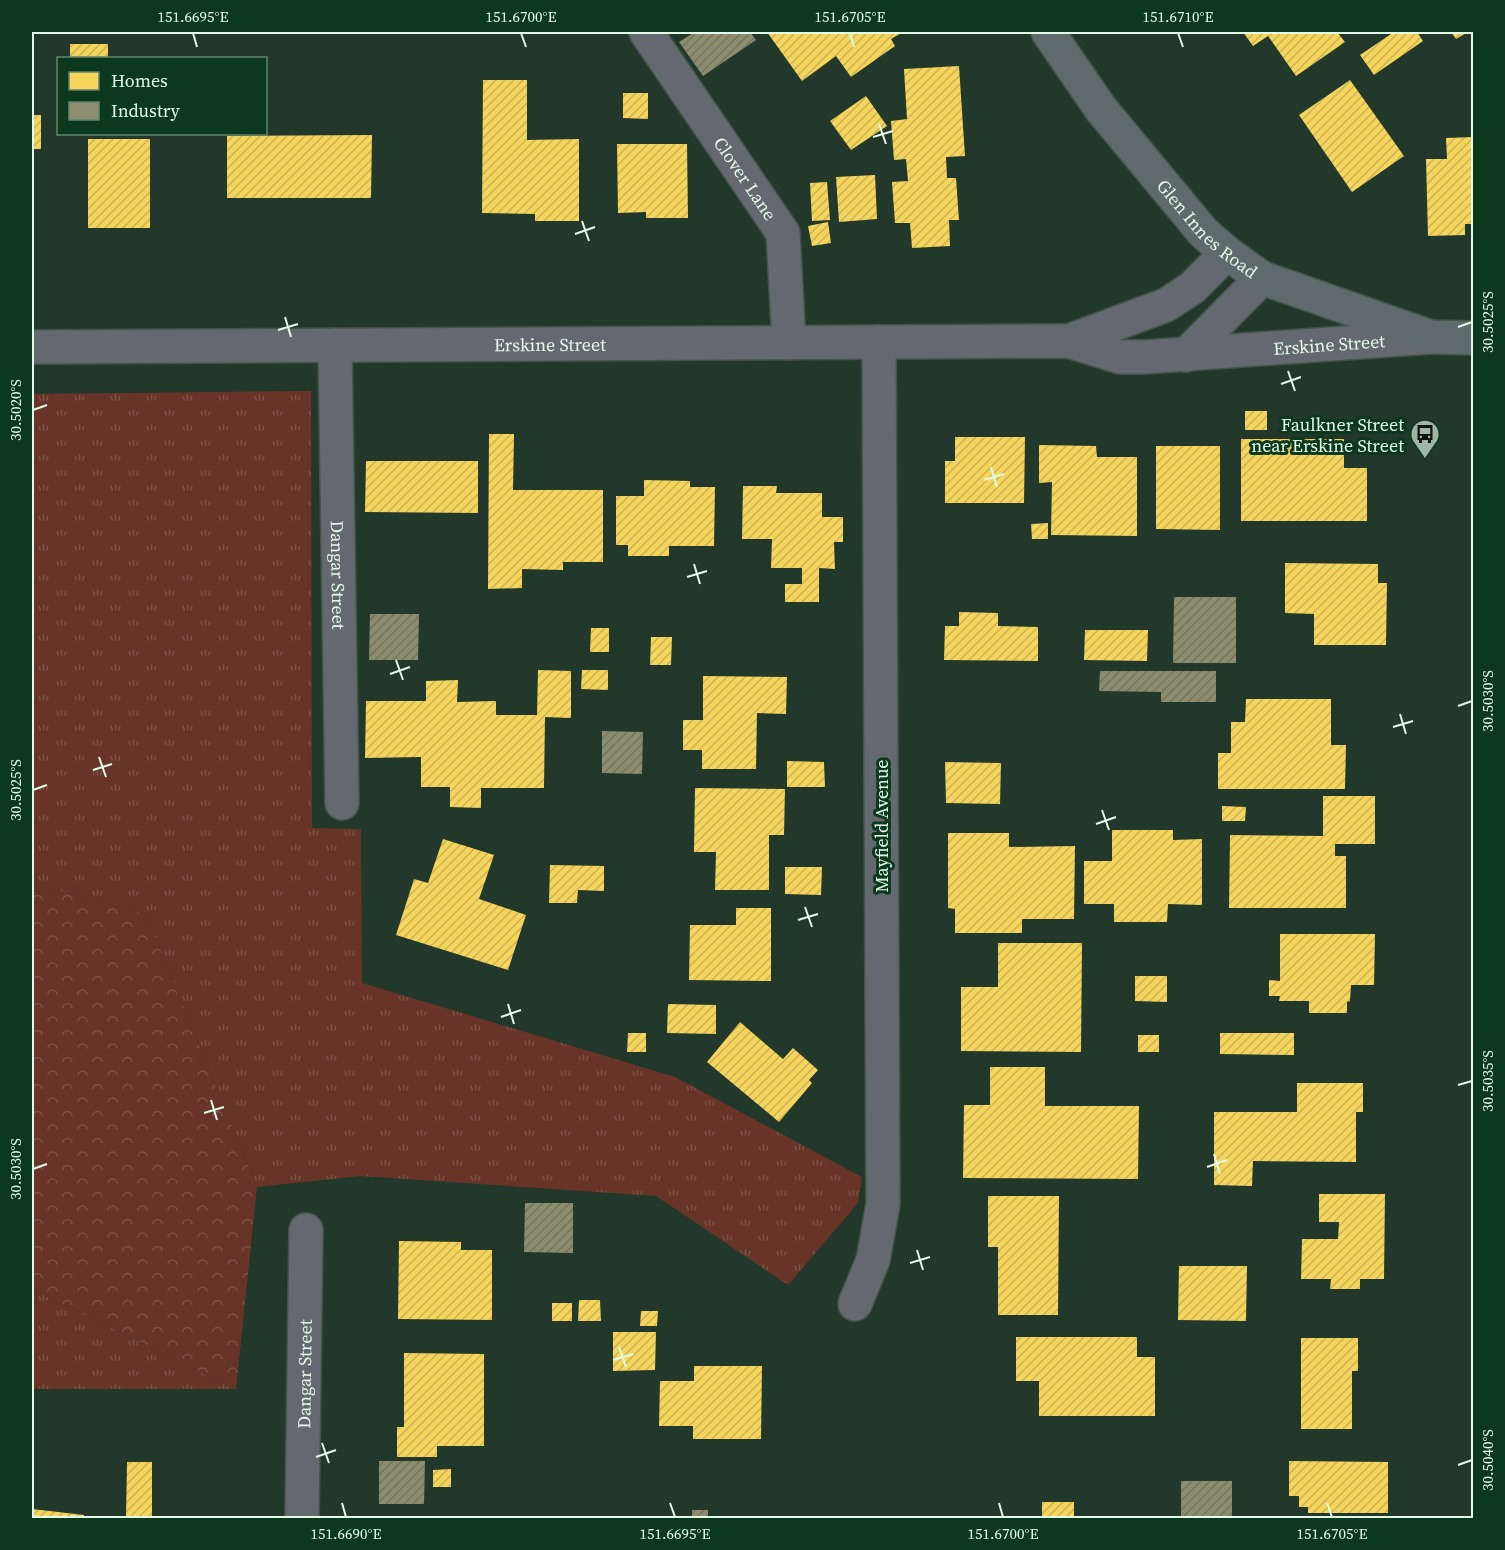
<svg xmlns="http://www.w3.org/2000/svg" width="1505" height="1550" font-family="'Source Serif 4',serif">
<defs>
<pattern id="grass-tufts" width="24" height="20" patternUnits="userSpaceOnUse" patternTransform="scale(1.5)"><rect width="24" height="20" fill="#673427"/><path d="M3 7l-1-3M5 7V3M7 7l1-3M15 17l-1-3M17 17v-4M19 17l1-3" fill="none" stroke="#7c5246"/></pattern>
<pattern id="forest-crowns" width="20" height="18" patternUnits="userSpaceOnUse" patternTransform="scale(1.5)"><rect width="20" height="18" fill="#673427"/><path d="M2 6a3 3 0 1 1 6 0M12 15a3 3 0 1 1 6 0" fill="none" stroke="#7c5246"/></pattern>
<pattern id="homes-hatch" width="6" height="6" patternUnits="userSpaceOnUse" patternTransform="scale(1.5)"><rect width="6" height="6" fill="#f6d55c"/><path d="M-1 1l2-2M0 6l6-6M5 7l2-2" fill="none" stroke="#cab256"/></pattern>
<pattern id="industry-hatch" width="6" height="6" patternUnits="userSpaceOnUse" patternTransform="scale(1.5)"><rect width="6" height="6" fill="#8c8c6e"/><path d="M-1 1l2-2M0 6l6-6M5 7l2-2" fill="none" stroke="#737560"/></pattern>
</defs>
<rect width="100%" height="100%" fill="#22382a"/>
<path fill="url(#grass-tufts)" d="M311 391 312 828 361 829 362 983 675 1077 862 1177 858 1203 788 1285 656 1196 361 1176 257 1187 145 913 32 884V394Z
M32 1289 236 1389H32Z"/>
<path fill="url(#forest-crowns)" d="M32 884 145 913 257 1187 236 1389 32 1289Z"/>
<path fill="url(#homes-hatch)" d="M767 32H903L891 39 895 46 851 77 836 56 802 81Z
M1243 32H1337L1345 42 1296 76 1268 36 1253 46Z
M1394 32H1417L1423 41 1374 75 1360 55Z
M1451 32H1468L1456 39Z
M70 44H108V58H70Z
M959 66 965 156 946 157 947 178H956L959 220H949L950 246 912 248 910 223H895L892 182 908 181 906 159 894 160 891 121 907 119 904 69Z
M483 80H527V140L579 139V221H535V214L482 213Z
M1350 80 1404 156 1352 192 1299 115Z
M623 93H648V119L623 118Z
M866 96 887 126 851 150 830 121Z
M32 115H41V149H32Z
M372 135 371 198H227V136Z
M1474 137V224H1465V235L1428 236 1426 159H1447L1446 138Z
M88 139H150V228H88Z
M617 144H687L688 218H646V212L618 213Z
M875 175 877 219 839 222 836 177Z
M827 182 830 220 812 221 810 183Z
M828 222 831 243 812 246 808 226Z
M1245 411H1267V430H1245Z
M489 434H514L513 490H603V562H563V570L522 569V588L488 589Z
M955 437H1025L1024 503H945V461H955Z
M1241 439H1344V468H1367V521H1241Z
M1039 445 1096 446 1097 457H1137V536L1051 535 1052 482 1039 483Z
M1156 446H1220V530L1156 529Z
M366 461H478V513L365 512Z
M644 480 690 481V487H715L714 546H669V556H628V545H616V496H644Z
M743 486H777L776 493H822V517H843V542H834L835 569 819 568V602H785V584H802V568H771L772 539H742Z
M1048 523V539H1032L1031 524Z
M1285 563 1378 564V583H1387L1386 645H1314V614L1285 613Z
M959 612 998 613V626L1038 627V661L944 660 945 626H959Z
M591 628H609V652H590Z
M1085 630H1148L1147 661 1084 660Z
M651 637H672L671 665H650Z
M538 670 571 671V718L545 717 544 788H481V808L450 807V787H421V757L365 758 366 701H426V681L458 680 457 702 496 701V715H537Z
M582 670H608V690L581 689Z
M703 676 787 677 786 714 757 713 756 769H702V750H683V720H703Z
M1246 699H1331V745H1346L1345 789H1218V753H1231V722H1245Z
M787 761 824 762 825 787H787Z
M945 762 1001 763 1000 804 946 803Z
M695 788 785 789 784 835H769V890H715L716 852H694Z
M1323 796H1375V844H1335V856H1346V908H1229L1230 835 1323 836Z
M1222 806 1246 807 1245 821H1222Z
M1112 830H1173V840L1202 839V905L1168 904 1167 922H1114V904H1084V861H1112Z
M948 833H1009V847L1075 846 1074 919H1022V933H955V909L948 908Z
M443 839 494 855 479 899 526 915 508 970 396 935 414 879 428 883Z
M550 865 604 866V891L578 890 577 903H549Z
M785 867H822L821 895 785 894Z
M736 908H771V981L689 980 690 925H736Z
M1280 934H1375L1374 985H1351L1350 1001 1347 1002V1013H1309V1001H1279L1280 996H1269V980L1280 981Z
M998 943H1082L1081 1052 961 1051V987H998Z
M1135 976H1167V1002L1135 1001Z
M668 1004 716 1005V1034L667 1033Z
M740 1022 783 1059 793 1048 818 1070 809 1080 812 1083 779 1122 707 1062Z
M628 1033H646V1052H627Z
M1220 1033H1294V1055L1220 1054Z
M1138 1035H1159V1052H1138Z
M990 1067H1045V1106H1139L1138 1179 963 1178 964 1105H990Z
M1297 1083H1363V1112H1356V1162L1253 1161 1252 1186 1214 1185V1112H1297Z
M1319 1194H1385L1384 1279H1360V1289H1330L1331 1279H1301L1302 1239H1338L1339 1222H1319Z
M988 1196H1059L1058 1315H998V1247H988Z
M399 1241 461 1242V1250H492V1320L398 1319Z
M1179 1266H1247L1246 1321 1178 1320Z
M579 1300H600L601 1321H578Z
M552 1303H572V1321H552Z
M641 1311H658L657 1326H640Z
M613 1332H656L655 1370 613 1371Z
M1016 1337H1137V1357H1155V1416H1039V1381H1016Z
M1301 1338H1358V1371H1352V1429H1301Z
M404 1353 484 1354V1446H437V1457H397V1427H404Z
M694 1366H762L761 1439H693V1426H659L660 1381H694Z
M1289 1461 1388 1462V1513H1308V1507H1299V1496H1289Z
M127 1462H152V1518H126Z
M451 1469V1487H433V1470Z
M1042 1502H1074V1518H1042Z
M32 1509 84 1515V1518H32Z
M399 1516H425V1518H398Z"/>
<path fill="url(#industry-hatch)" d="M695 32H750L756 40 703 76 679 42Z
M1174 597H1236V663H1173Z
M370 614H419L418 660H369Z
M1100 671H1216V702H1161V692L1099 691Z
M602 731 643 732 642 774 602 773Z
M525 1203H573V1253L524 1252Z
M379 1461H425L424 1504H379Z
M1181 1481H1232V1518H1181Z
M692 1510H708V1518H692Z"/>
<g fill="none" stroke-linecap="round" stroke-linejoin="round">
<g stroke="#425549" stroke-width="36">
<g id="minor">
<path id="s1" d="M646 32 783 233 789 343"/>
<path d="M1069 341 1166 305 1192 288 1227 253"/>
<path id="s2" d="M335 345 342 803"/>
<path id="s3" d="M32 347 1069 341 1120 357H1144L1431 337"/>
<path d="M1186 355 1262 278"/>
<path d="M855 1304 873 1260 883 1204 879 342"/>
<path id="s4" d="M302 1518 306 1230"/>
</g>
</g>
<g stroke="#425549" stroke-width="36">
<g id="major">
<path id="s5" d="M1048 32 1101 109 1203 232 1227 253 1262 278 1431 337 1474 338"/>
</g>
</g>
<use href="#minor" stroke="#646970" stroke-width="33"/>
<use href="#major" stroke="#5f6a6c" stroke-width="33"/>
</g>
<path fill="none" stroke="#e2f9e7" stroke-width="2" d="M193 33 197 47M521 33 526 47M850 33 854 47M1178 33 1183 47M879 124 886 144M873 137 893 131M582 221 589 241M575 234 595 227M285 317 291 337M1458 327 1472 322M278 330 298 324M1288 371 1295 391M1281 384 1301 377M33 410 47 405M991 467 997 487M984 480 1004 474M694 564 700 584M687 577 707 571M396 660 403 680M390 674 410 667M1458 706 1472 701M1400 714 1406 734M1393 727 1413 721M99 757 106 777M93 770 112 764M33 790 47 785M1102 810 1109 830M1096 824 1116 817M805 907 812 927M798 920 818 914M508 1004 514 1024M501 1017 521 1010M1458 1085 1472 1081M211 1100 217 1120M204 1113 224 1107M1214 1154 1220 1174M1207 1167 1227 1160M33 1169 47 1164M917 1250 923 1270M910 1263 930 1257M619 1347 626 1367M613 1360 633 1354M322 1443 329 1463M316 1457 336 1450M1458 1465 1472 1460M342 1503 346 1517M670 1503 675 1517M999 1503 1003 1517M1327 1503 1332 1517"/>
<defs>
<g id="bus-pin" transform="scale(1.5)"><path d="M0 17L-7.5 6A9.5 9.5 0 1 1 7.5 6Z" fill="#9fb5a5" stroke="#0c381d"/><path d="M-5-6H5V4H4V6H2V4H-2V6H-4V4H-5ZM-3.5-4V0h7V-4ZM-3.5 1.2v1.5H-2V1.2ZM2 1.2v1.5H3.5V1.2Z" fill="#111"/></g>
</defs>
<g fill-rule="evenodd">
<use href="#bus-pin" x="1425" y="434"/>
</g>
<g text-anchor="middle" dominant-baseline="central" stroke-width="6" stroke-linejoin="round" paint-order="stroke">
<g font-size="18" fill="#e2f9e7" stroke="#0c381d">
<text stroke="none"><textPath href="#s1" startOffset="177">Clover Lane</textPath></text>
<text stroke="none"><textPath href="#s5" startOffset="254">Glen Innes Road</textPath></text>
<text stroke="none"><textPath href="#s3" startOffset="518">Erskine Street</textPath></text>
<text stroke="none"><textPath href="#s3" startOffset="1300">Erskine Street</textPath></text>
<text stroke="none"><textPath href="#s2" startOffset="230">Dangar Street</textPath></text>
<text transform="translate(881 826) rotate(-90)">Mayfield Avenue</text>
<text stroke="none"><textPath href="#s4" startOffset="144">Dangar Street</textPath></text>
</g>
<g font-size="18" fill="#e2f9e7" stroke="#0c381d" text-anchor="end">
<text x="1404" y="424">Faulkner Street<tspan x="1404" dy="21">near Erskine Street</tspan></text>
</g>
</g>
<rect width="1505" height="1550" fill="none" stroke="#0c381d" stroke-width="66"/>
<rect x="57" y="57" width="210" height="78" fill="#0c381d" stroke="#62856e" stroke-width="1.5"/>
<rect x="69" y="72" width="30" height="18" fill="#f6d55c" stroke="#62856e" stroke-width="1.5"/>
<text x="111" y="87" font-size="18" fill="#e2f9e7">Homes</text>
<rect x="69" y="102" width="30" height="18" fill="#8c8c6e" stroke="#62856e" stroke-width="1.5"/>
<text x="111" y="117" font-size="18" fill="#e2f9e7">Industry</text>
<rect x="33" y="33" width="1439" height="1484" fill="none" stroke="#e2f9e7" stroke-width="2"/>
<g font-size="15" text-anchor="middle" fill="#e2f9e7">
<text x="193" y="22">151.6695°E</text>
<text x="521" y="22">151.6700°E</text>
<text x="850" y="22">151.6705°E</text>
<text x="1178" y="22">151.6710°E</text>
<text transform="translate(1488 322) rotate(-90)" y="5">30.5025°S</text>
<text transform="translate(16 410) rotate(-90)" y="5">30.5020°S</text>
<text transform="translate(1488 701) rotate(-90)" y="5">30.5030°S</text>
<text transform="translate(16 790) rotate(-90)" y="5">30.5025°S</text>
<text transform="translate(1488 1081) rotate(-90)" y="5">30.5035°S</text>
<text transform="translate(16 1169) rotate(-90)" y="5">30.5030°S</text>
<text transform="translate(1488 1460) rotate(-90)" y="5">30.5040°S</text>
<text x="346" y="1539">151.6690°E</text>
<text x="675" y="1539">151.6695°E</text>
<text x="1003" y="1539">151.6700°E</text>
<text x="1332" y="1539">151.6705°E</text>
</g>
</svg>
